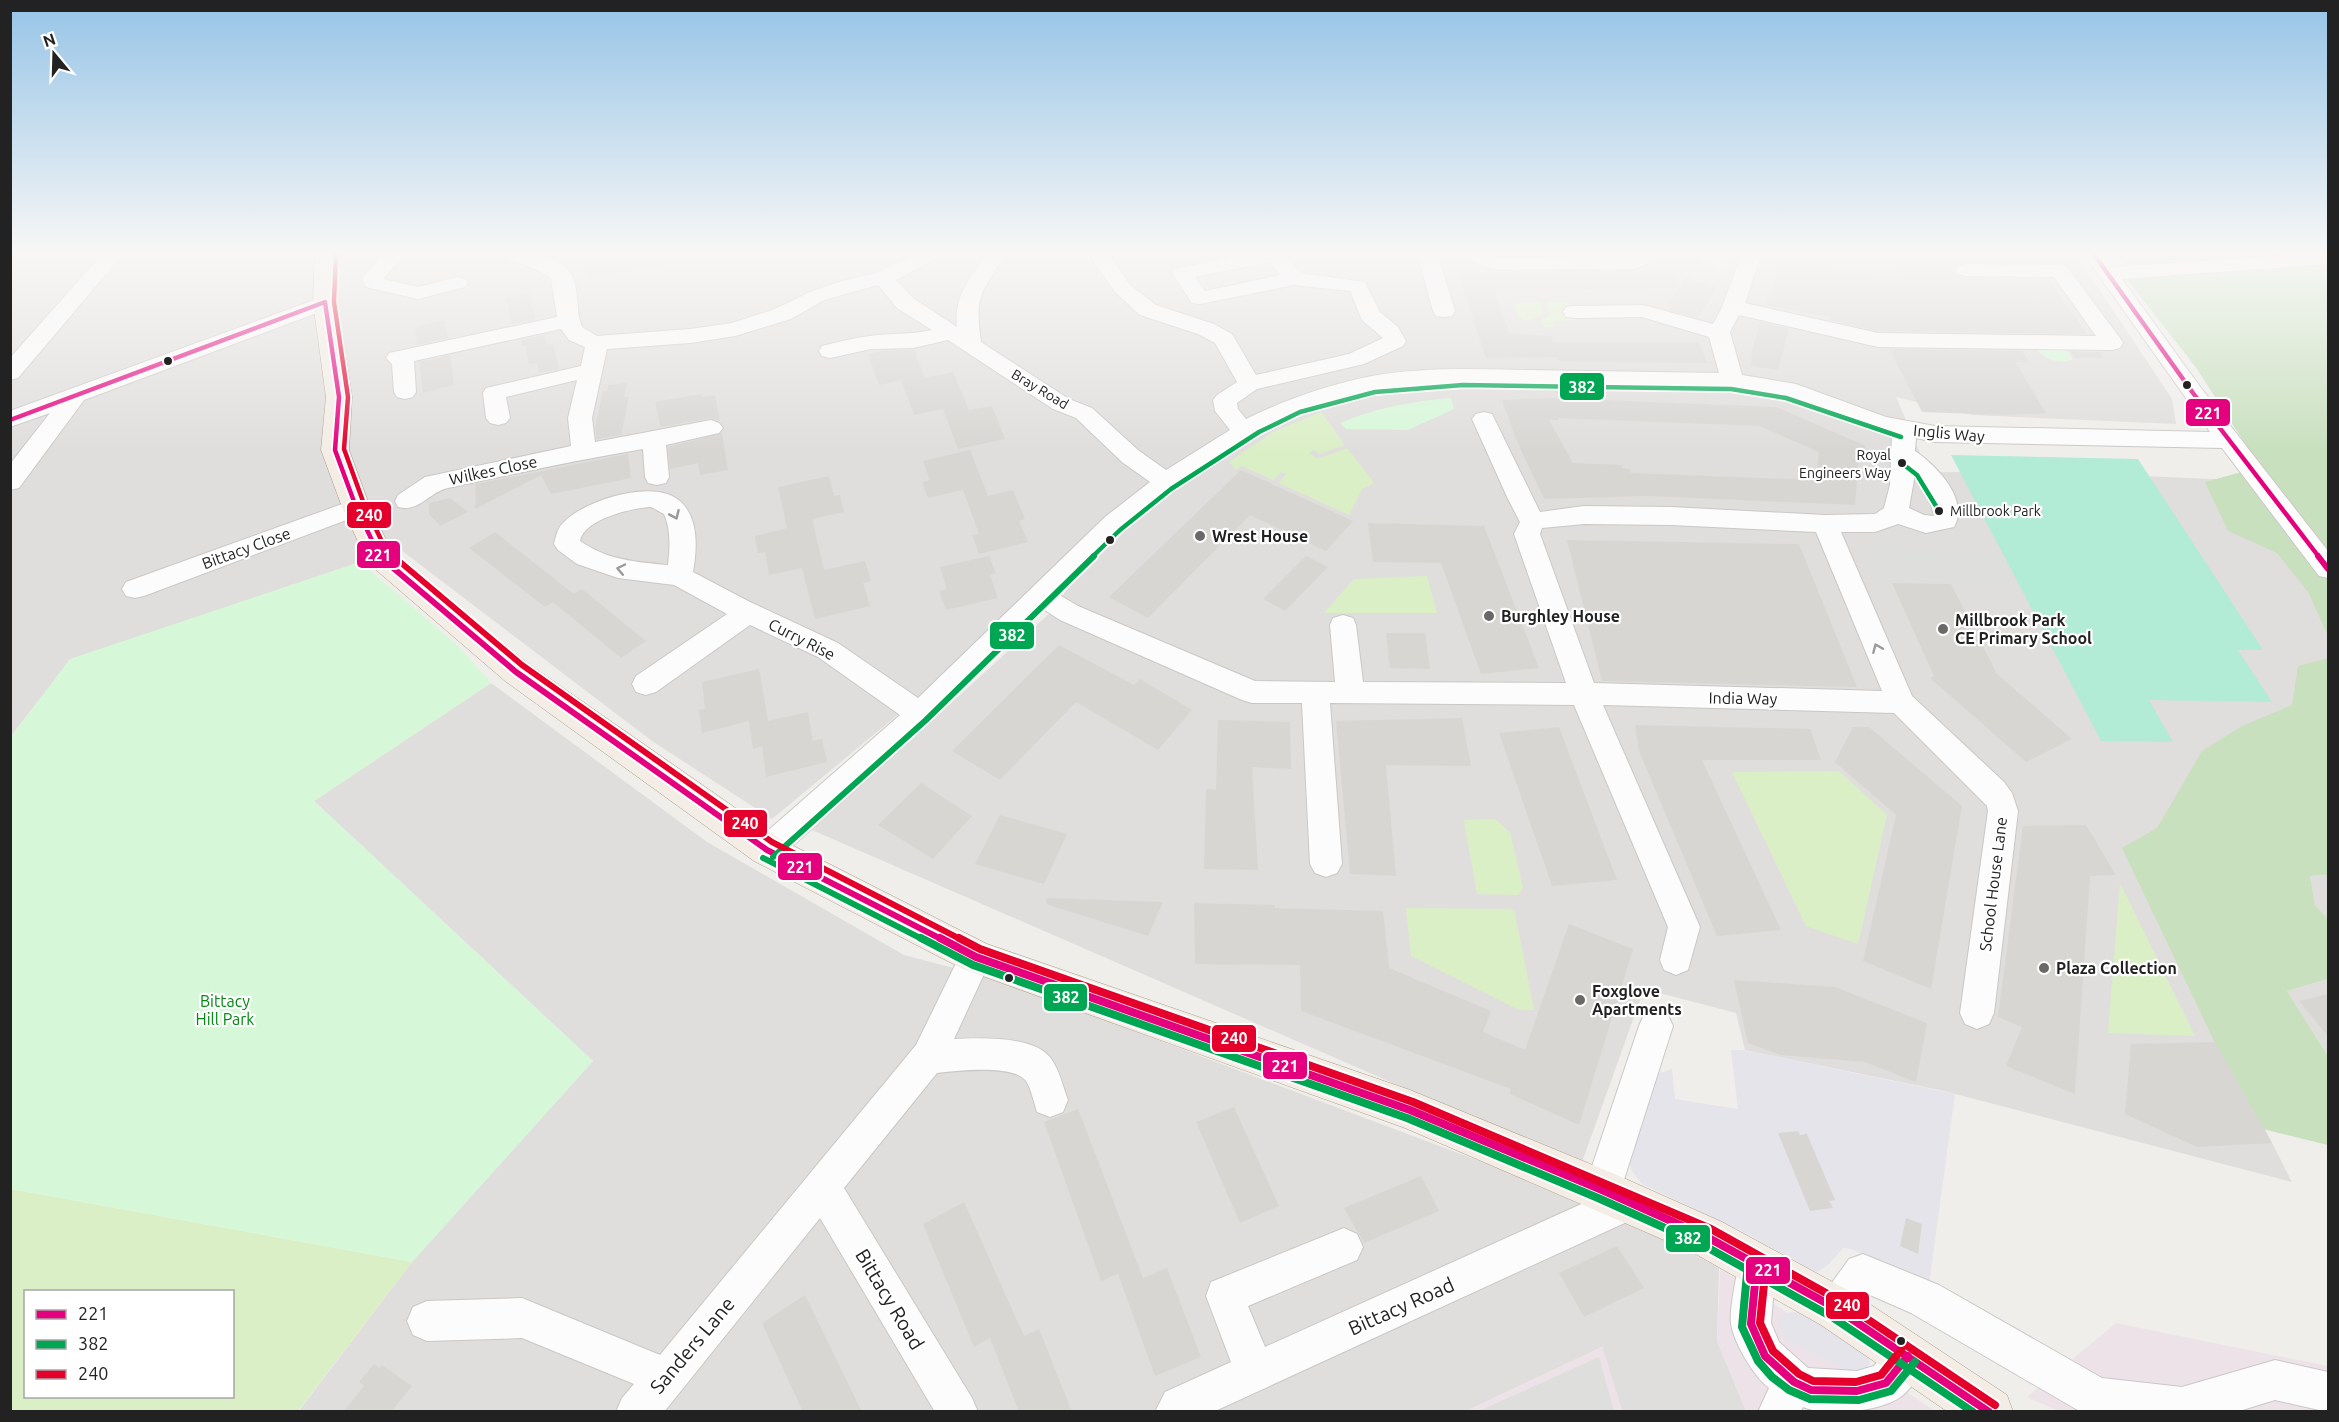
<svg xmlns="http://www.w3.org/2000/svg" width="2339" height="1422" font-family="Ubuntu,sans-serif">
<rect width="100%" height="100%" fill="#f0eeeb"/>
<path fill="#dfdedc" d="M11 253H2075L2172 399 2176 424 1972 415 1896 397 1928 472 2074 473 2235 480 2328 590V806L2141 886 2292 1182 1944 1091 1745 1050 1736 1013 1644 989 1581 1165 812 830 1051 612 1112 526 1041 596 772 819 652 741 401 550 379 556 356 509 360 562 70 660 11 736Z
M2120 253H2279L2129 264Z
M491 683 707 842 904 955 996 979 1623 1215 1719 1268 1717 1341 1746 1411H1622L1602 1347 1464 1412H298L412 1262 593 1061 314 801Z
M2328 875V919L2315 905 2310 876Z
M2328 979V1056L2287 991Z"/>
<path fill="#eee2e9" d="M1720 1268 1935 1411H1746L1717 1341Z
M2116 1323 2328 1366V1411H2058L2027 1397Z
M1602 1347 1622 1411 1464 1412Z"/>
<path fill="#dededc" d="M616 276 620 297 580 305 577 283Z
M1856 545 2000 549 2018 585 1870 581Z
M1599 1357 1614 1411H1479Z"/>
<path fill="#dbefc7" fill-rule="evenodd" d="M1698 253H1725L1723 271 1699 258Z
M1541 302 1543 315 1524 321 1514 310 1516 303Z
M1548 302H1567L1575 320 1554 321V327H1543L1541 321 1549 316Z
M1321 412 1345 445 1319 454 1314 450 1309 453 1318 459 1347 448 1374 483 1362 489 1349 515 1279 483 1286 474 1281 472 1273 480 1242 466 1236 470 1229 462 1273 432Z
M1427 576 1437 613H1324L1354 579Z
M1839 771 1887 815 1858 944 1806 926 1732 772Z
M1495 819 1510 832 1523 888 1518 895 1477 894 1464 820Z
M2120 883 2195 1036 2108 1033Z
M1406 908 1514 909 1534 1010H1519L1411 956Z
M11 1189 412 1262 298 1411H11ZM26 1292H232V1396H26Z"/>
<path fill="#c8e0be" d="M2107 253H2132L2138 259 2237 253H2328V636L2308 592 2277 553 2228 531 2205 482 2260 467 2197 369 2127 279 2124 260Z
M2328 658V875L2310 876 2315 905 2328 919V979L2287 991 2328 1056V1145L2255 1127 2122 848 2157 828 2202 751 2242 726 2292 705 2298 666Z"/>
<path fill="#d7f7d9" d="M2036 348H2066L2073 360C2057 363 2046 361 2036 348Z
M1451 398 1454 409 1408 430 1346 429 1340 423C1375 408 1413 401 1451 398Z
M360 562 458 646 491 683 314 801 593 1061 412 1262 11 1189V737L70 659Z"/>
<path fill="#b2ebd6" d="M1951 455 2138 459 2263 650H2238L2272 702 2149 700 2173 742 2101 741Z"/>
<path fill="#e5e4ea" d="M1731 1050H1745L1955 1094 1929 1284 1851 1249 1843 1248 1828 1265 1817 1272 1811 1270 1749 1235 1642 1184 1632 1171 1629 1162 1654 1075 1672 1069 1675 1099 1738 1109Z
M1790 1312 1804 1313 1867 1350 1870 1363 1866 1369 1857 1371 1845 1370 1788 1340 1780 1329 1778 1320 1782 1315Z"/>
<path fill="#d8d6d3" fill-rule="evenodd" d="M583 253H679L680 262 587 278Z
M1886 253H2029L2036 262H1965L1957 264 1953 270 1957 276 1965 278 2048 279 2087 334 1878 331 1830 320 1831 317 1766 305 1782 255 1830 267 1902 277Z
M1487 270 1488 272 1673 270 1680 285 1686 277 1717 287 1698 318 1669 310 1673 304 1668 303 1678 288 1494 290 1509 333 1551 336 1553 342H1699L1707 363 1559 361 1557 357 1486 359 1458 271Z
M529 293 536 319 512 324 506 298Z
M445 320 448 338 417 345 415 327Z
M1760 322 1789 329 1778 370 1751 366 1752 351Z
M545 335 547 345 553 344 559 369 539 373 537 363 529 364 525 345 522 346 521 340Z
M1889 349 2022 351 2029 362H2015L2046 413 2005 415 1922 412Z
M914 350 925 378 953 372 969 410 992 406 1005 439 958 449 943 409 914 415 901 380 879 385 868 354 883 351Z
M2071 352H2100L2104 358H2075Z
M450 355 454 385 423 393 419 362Z
M627 383 624 397H629L621 435 597 439 595 427 603 391H607L608 385Z
M701 394 702 397 715 395 720 421 711 418 661 427 655 402Z
M1552 398 1776 407 1866 446 1859 457 1855 505 1648 496 1544 499 1516 439 1502 400ZM1559 418 1760 426 1819 452 1816 480 1631 473 1630 469 1622 468V465L1573 463 1549 420H1559Z
M722 433 728 470 700 475 698 463 670 469 668 447Z
M970 450 988 496 1013 490 1025 519 1019 521 1028 542 979 554 972 535 979 534 963 490 928 498 922 482 930 480 923 461Z
M628 454 631 478 551 494 541 475 475 509 476 484Z
M1241 470 1353 521 1326 551 1250 515 1148 618 1109 597Z
M829 476 834 496 840 495 844 512 812 519 824 570 865 561 871 581 863 583 870 606 815 619 802 568 769 575 765 552 758 553 755 536 787 528 778 487Z
M450 498 468 512 440 526 429 514V503Z
M1368 523 1484 526 1539 668 1481 674 1441 563 1373 562Z
M495 532 574 594 582 589 646 641 621 658 553 602 545 607 469 548Z
M1567 540 1799 544 1857 687 1602 681Z
M989 556 996 573 990 575 998 598 946 610 939 591 947 589 940 567Z
M1306 556 1328 567 1285 611 1263 599Z
M1892 583 1951 584 1997 674 2072 739 2026 762 1930 678 1934 676Z
M1386 633H1425L1430 669 1390 668Z
M1059 645 1134 685 1140 679 1192 710 1158 750 1076 702 1000 780 952 751Z
M759 669 768 721 808 712 813 741 822 739 827 762 766 777 762 746 753 749 749 721 702 733 699 710 705 709 702 682Z
M1462 718 1471 766 1386 765 1396 876 1350 874 1336 721Z
M1218 720 1290 722 1291 769 1252 767 1258 870 1204 869 1206 789 1216 790Z
M1635 725 1810 729 1821 760H1702L1781 930 1717 936 1639 751Z
M1559 727 1617 880 1552 886 1499 733Z
M1853 727H1869L1962 806 1931 989 1863 961 1896 815 1835 762Z
M921 783 972 816 933 859 878 825Z
M1000 815 1067 834 1044 884 975 864Z
M2086 825 2116 875 2090 876 2075 1094 2006 1066 2022 1027 1998 1017 2023 826Z
M1047 898 1163 902 1148 936 1046 904Z
M1194 903 1275 905V908L1383 911 1389 968 1491 1011 1483 1032 1525 1050 1569 924 1633 949 1579 1125 1510 1094 1511 1089 1301 1011 1300 965 1195 964Z
M1734 980 1835 987 1927 1023 1916 1082 1865 1062 1781 1055 1748 1043Z
M2328 994V1036L2299 1001Z
M2215 1042 2272 1143 2197 1147 2125 1114 2131 1044Z
M1234 1107 1279 1206 1240 1223 1196 1122Z
M1078 1109 1143 1278 1167 1268 1201 1357 1155 1376 1118 1274 1101 1281 1044 1122Z
M1798 1131 1800 1135 1807 1134 1835 1200 1829 1201 1833 1208 1810 1211 1778 1133Z
M1421 1176 1439 1211 1364 1243 1344 1208Z
M964 1202 1024 1336 1039 1329 1072 1412H1019L990 1338 974 1347 923 1224Z
M1906 1218 1922 1224 1918 1254 1900 1246Z
M1617 1246 1644 1288 1584 1317 1559 1273Z
M805 1295 862 1412H803L762 1323Z
M374 1364 380 1368 382 1365 412 1386 391 1412H343L364 1386 359 1382Z"/>
<g fill="none" stroke-linecap="round" stroke-linejoin="round">
<g stroke="#c9c8c7" stroke-width="2">
<path id="minor" d="M103 253H124L18 378 10 380V358Z
M384 253H406L383 279 418 287 458 277 465 279 468 283 465 287 418 299 366 287 362 278Z
M500 253C525 253 564 251 574 281 579 296 576 313 582 327L597 336 690 329 732 323 775 309 810 292 842 281 877 273 916 253H942L939 257 896 280 913 298 957 327C953 297 971 277 987 253H1007C982 291 974 295 981 342L1069 399 1092 408 1138 450 1166 470 1230 430 1215 411 1213 400 1217 395 1237 382 1215 343 1198 334 1140 315 1115 292 1088 253H1108L1129 284 1156 305 1214 324 1232 334 1256 375 1349 354 1383 338 1362 320 1350 291 1294 285 1200 304 1192 303 1172 273 1175 269 1253 253H1284L1300 273 1365 282 1380 312 1398 327 1406 341 1403 346 1364 364 1257 389 1237 403 1238 409 1246 419C1287 399 1327 385 1372 376 1422 367 1475 369 1527 370 1591 371 1655 372 1719 373L1709 337 1642 317 1574 318 1566 317 1563 312 1566 307 1574 306 1643 305 1713 324 1722 307 1742 253H1762L1745 303 1878 333 2096 336 2054 277 1965 276 1958 274 1955 270 1958 266 1965 264 2060 265 2067 267 2120 338 2123 343 2120 348 2112 350 1878 347 1739 315 1730 332 1742 375 1796 384 1886 417 1935 426 2210 432 2083 253H2103L2114 267 2328 253V264L2122 279 2201 388 2328 551V578L2319 576 2222 448 1935 442 1916 438 1915 451C1936 465 1970 500 1954 527L1926 533 1898 524 1875 532H1841L1912 696 2004 782 2012 793 2018 811 1994 1013 1989 1024 1977 1029 1965 1024 1960 1013 1988 811 1987 806 1894 713 1603 705 1700 927 1688 970 1676 975 1664 970 1660 960 1668 927 1574 705 1330 703 1342 864 1337 873 1326 877 1315 873 1310 864 1302 703H1252L1242 700 1060 620 1043 609 930 722 778 859 767 863 756 859 752 850 756 841 900 715 818 657 750 625 656 692 646 695 636 692 632 684 636 676 727 614 674 585 618 578 577 564 558 550 554 544C556 536 557 529 563 523 584 500 656 477 681 502 699 519 697 550 693 572L748 601 838 643 918 698 1105 517 1150 482 1122 462 1076 418 1053 409 948 340 913 348 871 349 830 358 822 356 819 351 822 346C838 342 854 338 870 336 891 333 911 335 932 330L897 308 878 285 824 300 791 319 735 336 690 343 607 349 592 418 595 442 711 420 719 423 723 428 719 433 666 445 669 477 666 483 657 485 648 483 645 477 643 449C577 460 513 474 448 488 429 492 419 513 398 507L395 501 398 495 425 477 571 446 568 418 577 380 506 397 510 418 506 423 498 425 490 423 486 418 483 393 486 388 581 366 585 347 569 340 561 329 414 361 416 392 413 397 405 399 397 397 394 392 392 364 386 358 389 353 557 317 551 279C539 267 504 259 500 253ZM1270 262 1280 275 1205 291 1195 277ZM1463 383 1732 387 1784 395 1873 428 1892 433 1890 485 1884 508 1875 514 1825 515 1671 507 1584 506 1540 512 1492 414 1484 412 1476 414 1472 419 1508 499 1520 522 1514 534 1566 683 1363 682 1356 625 1353 618 1343 615 1333 618 1330 625 1335 682 1255 681 1078 606 1058 594C1080 572 1100 549 1123 529 1150 505 1181 484 1211 464 1254 436 1295 410 1345 396 1384 386 1423 385 1463 383ZM1915 474 1928 494 1934 516 1924 515 1909 508ZM651 507 664 514C671 530 670 548 668 565 636 562 607 560 580 541 584 519 632 508 651 507ZM1584 524 1671 525 1816 532 1882 691 1594 683 1540 534 1542 528Z
M1417 253H1437L1455 311 1452 316 1444 317 1436 316 1433 311Z
M1462 253H1487L1498 258 1631 257 1634 253H1654L1650 262 1635 269 1497 270 1477 264Z
M325 296 333 297 336 302 333 307 84 400 19 488 10 490V464L50 413 10 427V411Z
M356 499 365 501 368 507 365 513 144 596 135 598 126 596 122 589 126 582Z
M976 942 988 947 992 957 954 1039C980 1038 1036 1035 1052 1060 1060 1072 1063 1087 1068 1100L1063 1112 1050 1117 1037 1112C1034 1103 1031 1088 1026 1081 1013 1064 956 1071 937 1073L844 1188 972 1398 978 1412H935L820 1218 664 1412H616L622 1398 634 1384 522 1338 427 1341 413 1335 407 1321 413 1307 427 1301 522 1298 660 1355 916 1045 964 947Z
M1656 1010 1668 1015 1673 1026 1622 1186 1629 1183 1642 1189 1648 1202 1642 1215 1213 1412H1155L1165 1392 1231 1362 1206 1296 1211 1282 1344 1228 1357 1234 1363 1247 1357 1260 1248 1306 1265 1347 1588 1201 1584 1190 1639 1026 1644 1015Z
M1757 1245 1771 1250 1776 1264 1771 1323 1779 1342 1808 1368 1857 1371 1874 1366 1894 1342 1908 1336 1922 1342 1928 1356C1922 1370 1912 1390 1899 1398 1877 1412 1827 1417 1803 1407L1800 1412H1758L1769 1388C1754 1377 1734 1343 1731 1324 1729 1309 1738 1265 1743 1250Z
M1863 1254 1939 1285 2102 1378 2182 1387 2275 1360 2328 1372V1412L2275 1400 2236 1412H2081L1911 1313 1870 1295 1851 1323 1837 1329 1823 1323 1817 1309 1823 1295 1849 1259Z"/>
</g>
<g stroke="#a79d86" stroke-width="1">
<path id="major" d="M315 253H339L337 302 352 397 349 450 370 507 391 550 527 663 780 839 987 944 1410 1090 1617 1175 1722 1222 1853 1293 2007 1395 2013 1412H1948L1821 1325 1692 1252 1405 1128 963 969 754 861 505 681 368 563 342 507 321 450 326 397 313 302Z"/>
</g>
<use href="#minor" fill="#fdfcfc" fill-rule="evenodd"/>
<use href="#major" fill="#f3ede6" fill-rule="evenodd"/>
<g stroke="#fff" stroke-width="8">
<path id="bus-1-far2" d="M2093 253 2193 393 2319 557
M325 302 339 397 335 450 356 507 380 557
M10 420 325 302"/>
</g>
<g stroke="#fff" stroke-width="10">
<path id="bus-1-far1" d="M379 556 516 672 767 850 943 940
M2318 556 2328 569"/>
</g>
<g stroke="#fff" stroke-width="12">
<path id="bus-1" d="M940 938 976 957 1410 1110 1602 1190 1707 1237 1837 1309 1989 1412
M1757 1264 1751 1324 1765 1356 1794 1382 1811 1390 1857 1391 1886 1383 1908 1356"/>
</g>
<g stroke="#fff" stroke-width="8">
<path id="bus-2-far2" d="M1899 461 1917 475 1939 511
M1092 557 1120 530 1171 489 1259 432 1300 412 1375 392 1463 385 1731 389 1786 398 1901 437"/>
</g>
<g stroke="#fff" stroke-width="10">
<path id="bus-2-far1" d="M773 857 926 720 1094 556
M763 858 924 940"/>
</g>
<g stroke="#fff" stroke-width="12">
<path id="bus-2" d="M921 938 973 965 1407 1118 1598 1198 1703 1245 1832 1317 1973 1412
M1748 1263 1742 1327 1758 1361 1772 1377 1789 1390 1810 1399 1859 1400 1891 1391 1915 1362"/>
</g>
<g stroke="#fff" stroke-width="8">
<path id="bus-3-far2" d="M336 253 334 302 348 397 344 449 364 504 386 550 394 557"/>
</g>
<g stroke="#fff" stroke-width="10">
<path id="bus-3-far1" d="M393 556 522 665 772 842 962 940"/>
</g>
<g stroke="#fff" stroke-width="12">
<path id="bus-3" d="M959 938 980 949 1413 1102 1711 1229 1842 1302 1995 1405
M1766 1265 1760 1323 1773 1351 1799 1374 1813 1381 1856 1382 1881 1375 1901 1350"/>
</g>
<use href="#bus-1-far2" stroke="#e5007d" stroke-width="4.5"/>
<use href="#bus-1-far1" stroke="#e5007d" stroke-width="6"/>
<use href="#bus-1" stroke="#e5007d" stroke-width="8"/>
<use href="#bus-2-far2" stroke="#00a651" stroke-width="4.5"/>
<use href="#bus-2-far1" stroke="#00a651" stroke-width="6"/>
<use href="#bus-2" stroke="#00a651" stroke-width="8"/>
<use href="#bus-3-far2" stroke="#e4002b" stroke-width="4.5"/>
<use href="#bus-3-far1" stroke="#e4002b" stroke-width="6"/>
<use href="#bus-3" stroke="#e4002b" stroke-width="8"/>
</g>
<defs><path id="oneway-chevron" d="M-2-3.5L2.5 0L-2 3.5" fill="none" stroke-width="1.6" stroke-linecap="round" stroke-linejoin="round" transform="scale(1.5)"/></defs>
<g stroke="#9a9a9a">
<use href="#oneway-chevron" transform="translate(675 515) rotate(66)"/>
<use href="#oneway-chevron" transform="translate(621 569) rotate(-168)"/>
<use href="#oneway-chevron" transform="translate(1877 648) rotate(-113)"/>
</g>
<linearGradient id="sky" x2="0" y2="1"><stop stop-color="#96c4e7"/><stop offset="0.56" stop-color="#f8f7f6"/><stop offset="1" stop-color="#f8f7f6" stop-opacity="0"/></linearGradient>
<rect width="2339" height="452" fill="url(#sky)"/>
<g fill="#222" stroke="#fff" stroke-width="2">
<circle cx="168" cy="361" r="5"/>
<circle cx="2187" cy="385" r="5"/>
<circle cx="1902" cy="463" r="5"/>
<circle cx="1939" cy="511" r="5"/>
<circle cx="1110" cy="540" r="5"/>
<circle cx="1009" cy="978" r="5"/>
<circle cx="1901" cy="1341" r="5"/>
</g>
<g fill="#6a6968" stroke="#fff" stroke-width="2">
<circle cx="1200" cy="536" r="6"/>
<circle cx="1489" cy="616" r="6"/>
<circle cx="1943" cy="629" r="6"/>
<circle cx="2044" cy="968" r="6"/>
<circle cx="1580" cy="1000" r="6"/>
</g>
<g text-anchor="middle" dominant-baseline="central" stroke-width="4.5" stroke-linejoin="round" paint-order="stroke">
<g font-size="14" fill="#222" stroke="#fff">
<text transform="translate(1040 389) rotate(31)">Bray Road</text>
</g>
<g font-size="14" fill="#222" stroke="#fff" text-anchor="end">
<text x="1891" y="455">Royal<tspan x="1891" dy="18">Engineers Way</tspan></text>
<text x="1950" y="511" text-anchor="start">Millbrook Park</text>
</g>
<g font-size="16" fill="#222" stroke="#fff">
<text transform="translate(1949 433) rotate(5)">Inglis Way</text>
<text transform="translate(493 470) rotate(-12)">Wilkes Close</text>
<text transform="translate(246 548) rotate(-20)">Bittacy Close</text>
<text transform="translate(802 639) rotate(27)">Curry Rise</text>
<text transform="translate(1743 698) rotate(1)">India Way</text>
<text transform="translate(1993 884) rotate(-83)">School House Lane</text>
</g>
<g font-size="16" font-weight="bold" fill="#222" stroke="#fff" text-anchor="start">
<text x="1212" y="536">Wrest House</text>
<text x="1501" y="616">Burghley House</text>
<text x="1955" y="620">Millbrook Park<tspan x="1955" dy="18">CE Primary School</tspan></text>
<text x="2056" y="968">Plaza Collection</text>
<text x="1592" y="991">Foxglove<tspan x="1592" dy="18">Apartments</tspan></text>
</g>
<g font-size="16" fill="#028812" stroke="#fff">
<text x="225" y="1001">Bittacy<tspan x="225" dy="18">Hill Park</tspan></text>
</g>
<g font-size="20" fill="#222" stroke="#fff">
<text transform="translate(890 1299) rotate(59)">Bittacy Road</text>
<text transform="translate(1401 1306) rotate(-24)">Bittacy Road</text>
<text transform="translate(692 1345) rotate(-50)">Sanders Lane</text>
</g>
</g>
<g stroke="#fff" stroke-width="2">
<rect x="1559" y="372" width="46" height="29" rx="6" fill="#00a651"/>
<rect x="2185" y="398" width="46" height="29" rx="6" fill="#e5007d"/>
<rect x="346" y="501" width="46" height="28" rx="6" fill="#e4002b"/>
<rect x="356" y="540" width="45" height="29" rx="6" fill="#e5007d"/>
<rect x="989" y="621" width="46" height="29" rx="6" fill="#00a651"/>
<rect x="723" y="809" width="45" height="29" rx="6" fill="#e4002b"/>
<rect x="777" y="852" width="46" height="29" rx="6" fill="#e5007d"/>
<rect x="1043" y="983" width="45" height="29" rx="6" fill="#00a651"/>
<rect x="1211" y="1024" width="46" height="29" rx="6" fill="#e4002b"/>
<rect x="1262" y="1051" width="46" height="29" rx="6" fill="#e5007d"/>
<rect x="1665" y="1224" width="46" height="29" rx="6" fill="#00a651"/>
<rect x="1745" y="1256" width="46" height="29" rx="6" fill="#e5007d"/>
<rect x="1825" y="1291" width="45" height="29" rx="6" fill="#e4002b"/>
</g>
<g font-size="16" text-anchor="middle" font-weight="bold" fill="#fff">
<text x="1582" y="393">382</text>
<text x="2208" y="419">221</text>
<text x="369" y="521">240</text>
<text x="378" y="561">221</text>
<text x="1012" y="641">382</text>
<text x="745" y="829">240</text>
<text x="800" y="873">221</text>
<text x="1066" y="1003">382</text>
<text x="1234" y="1044">240</text>
<text x="1285" y="1072">221</text>
<text x="1688" y="1244">382</text>
<text x="1768" y="1276">221</text>
<text x="1847" y="1311">240</text>
</g>
<rect width="2339" height="1422" fill="none" stroke="#222222" stroke-width="24"/>
<rect x="24" y="1290" width="210" height="108" fill="#ffffff" stroke="#a7a7a7" stroke-width="1.5"/>
<rect x="36" y="1310" width="30" height="9" fill="#e5007d" stroke="#a7a7a7" stroke-width="1.5"/>
<text x="78" y="1320" font-size="18" fill="#222222">221</text>
<rect x="36" y="1340" width="30" height="9" fill="#00a651" stroke="#a7a7a7" stroke-width="1.5"/>
<text x="78" y="1350" font-size="18" fill="#222222">382</text>
<rect x="36" y="1370" width="30" height="9" fill="#e4002b" stroke="#a7a7a7" stroke-width="1.5"/>
<text x="78" y="1380" font-size="18" fill="#222222">240</text>
<g transform="translate(54 54) rotate(341)" stroke="#ffffff" stroke-width="4.5" paint-order="stroke">
<path d="M0-4.5L10 22L0 15L-10 22Z" fill="#222222"/>
<text y="-9" font-size="16" font-weight="bold" text-anchor="middle" fill="#222222">N</text>
</g>
</svg>
